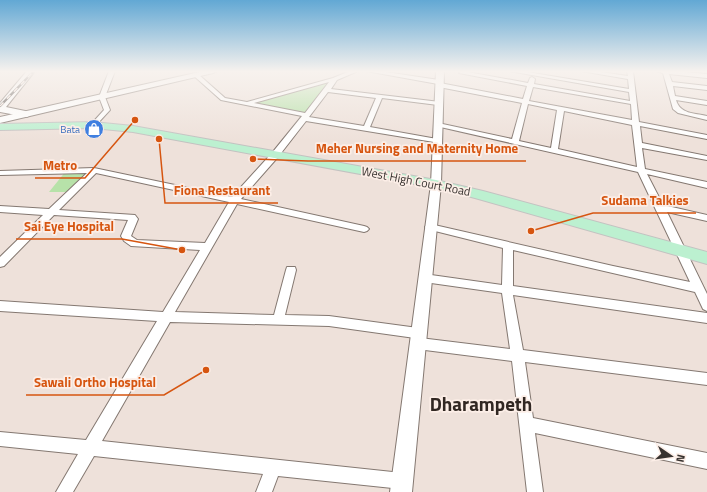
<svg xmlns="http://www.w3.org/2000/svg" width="707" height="492" font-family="'Titillium Web',sans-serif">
<rect width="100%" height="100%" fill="#eee1da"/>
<path fill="#b7e2a9" d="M335 79 305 114 250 103Z
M94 170 71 192H49L66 171Z"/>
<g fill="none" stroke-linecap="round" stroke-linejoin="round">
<g stroke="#847871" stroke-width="2">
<path id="minor" d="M109 71H115L105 97 110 110 98 123H94V121L104 110 99 97Z
M350 71H358L337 80 331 89 440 102V104L438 105 382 98 370 127 437 139 441 141 440 143 306 121 278 157 241 199 364 226 367 227 369 229 367 231 364 232 237 204 175 312 274 315 286 270 287 267H295L296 270 285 315 329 316 418 328 422 329 424 333 422 337 420 338 510 349 502 293 424 282 420 281 419 278 420 275 424 274 502 285 503 248 427 229 425 227 427 225 430 224 613 266 690 282 638 172 436 126V124L438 123 512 139 522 103 439 87 436 85 438 84 366 71H379L439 80 442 82 440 83 523 99 527 86 459 73 462 71 528 83 530 78 532 77 535 79 534 84 630 101 629 92 509 71H521L629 89 628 79 581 71H594L628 76 627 71H633L639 122 707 135V139L640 126 642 143 707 156V160L642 148 645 169 707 182V188L647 174 663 205 707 215V221L667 212 707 294V311L703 309 695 292 513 250V286L707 313V323L513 295 523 350 707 373V385L525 362 533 418 707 453V469L535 433 543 492H527L512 361 417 349 413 347 411 343 413 339 415 338 329 326 170 322 102 441 402 473 408 475 410 481 408 487 402 489 278 476 272 492H256L263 474 94 456 73 492H56L78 454 0 446V432L86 440 157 321 0 311V301L163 312 200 250 131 246 124 241 121 236 128 220 54 215 4 266 0 267V257L43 215 0 212V206L49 209 87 173 0 175V171L94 168 232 197 272 153 302 116 221 100 194 76V74H198L225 98 247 102 333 78ZM329 82 305 113 254 103ZM533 87 631 104 632 120 529 101ZM328 92 376 98 364 126 309 117ZM528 104 557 110 551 148 519 141ZM564 111 632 125 637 167 558 149ZM96 173 229 202 205 243 137 240 131 236 138 219 135 215 59 210Z
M656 71H674L707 74V78L669 74 672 82 707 86V90L673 86 675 96 707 101V105L676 100C680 114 694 113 707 116V120L678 113 673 109 663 73Z"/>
</g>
<g stroke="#847871" stroke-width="2">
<path id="tertiary" d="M204 71H217L213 73 0 123V117Z
M436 71H444L441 184 412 492H390L431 184Z"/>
</g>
<g stroke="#847871" stroke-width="2">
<path id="secondary" d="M27 71H35L6 107 30 112 32 114 27 117 0 112V103Z"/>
</g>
<g stroke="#c3c2c1" stroke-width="2">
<path id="primary" d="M93 122 133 126 436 180 483 191 707 252V264L475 198 436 188 133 132 93 128 0 130V124Z"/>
</g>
<use href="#minor" fill="#fff" fill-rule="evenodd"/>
<use href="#tertiary" fill="#fff" fill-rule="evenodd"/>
<use href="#secondary" fill="#fff" fill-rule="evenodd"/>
<use href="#primary" fill="#bcf0d0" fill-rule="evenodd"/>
<g stroke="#5d5653" stroke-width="2.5">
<path id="rail" d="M0 106 34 71"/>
</g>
<use href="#rail" stroke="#fceee7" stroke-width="1.5" stroke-dasharray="5" stroke-linecap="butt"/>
</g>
<linearGradient id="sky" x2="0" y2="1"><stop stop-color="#62a8d4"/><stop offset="0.51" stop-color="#f7f2ee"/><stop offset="1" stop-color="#f7f2ee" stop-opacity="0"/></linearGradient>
<rect width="707" height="140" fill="url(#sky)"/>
<defs>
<g id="shop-disc" transform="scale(1)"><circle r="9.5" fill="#3f7fe0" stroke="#fceee7"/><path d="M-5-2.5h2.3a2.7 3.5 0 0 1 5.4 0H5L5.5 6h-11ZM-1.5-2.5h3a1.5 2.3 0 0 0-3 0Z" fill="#fff"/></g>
</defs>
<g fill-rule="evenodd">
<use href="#shop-disc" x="94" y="129"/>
</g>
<g text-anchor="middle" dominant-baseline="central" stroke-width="3.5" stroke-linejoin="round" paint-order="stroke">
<g font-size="10" fill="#366cbe" stroke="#fceee7" text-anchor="end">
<text x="80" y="129">Bata</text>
</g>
<g font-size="12" fill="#37322f" stroke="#fceee7">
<text transform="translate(416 181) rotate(11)">West High Court Road</text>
</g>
<g font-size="19" font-weight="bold" fill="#312722" stroke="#fceee7">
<text x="481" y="403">Dharampeth</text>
</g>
</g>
<path fill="none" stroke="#d65510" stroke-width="1.5" d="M253 159L308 161H526M135 120L85 178H35M159 139L165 203H278M531 231L593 213H696M182 250L122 239H16M206 370L164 395H26"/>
<g fill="#d65510" stroke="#fceee7" stroke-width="1.5">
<circle cx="253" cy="159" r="4"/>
<circle cx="135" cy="120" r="4"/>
<circle cx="159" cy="139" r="4"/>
<circle cx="531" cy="231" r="4"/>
<circle cx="182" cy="250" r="4"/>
<circle cx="206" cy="370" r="4"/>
</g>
<g font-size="13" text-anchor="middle" font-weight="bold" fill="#d65510" stroke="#fceee7" stroke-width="3.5" stroke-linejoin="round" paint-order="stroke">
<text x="417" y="153">Meher Nursing and Maternity Home</text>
<text x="60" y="170">Metro</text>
<text x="222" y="195">Fiona Restaurant</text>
<text x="645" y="205">Sudama Talkies</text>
<text x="69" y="231">Sai Eye Hospital</text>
<text x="95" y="387">Sawali Ortho Hospital</text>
</g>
<g transform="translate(671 456) rotate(103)" stroke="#fceee7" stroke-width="3" paint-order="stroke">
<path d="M0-3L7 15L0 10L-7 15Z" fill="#37322f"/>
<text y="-6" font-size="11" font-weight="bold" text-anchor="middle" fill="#37322f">N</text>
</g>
</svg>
